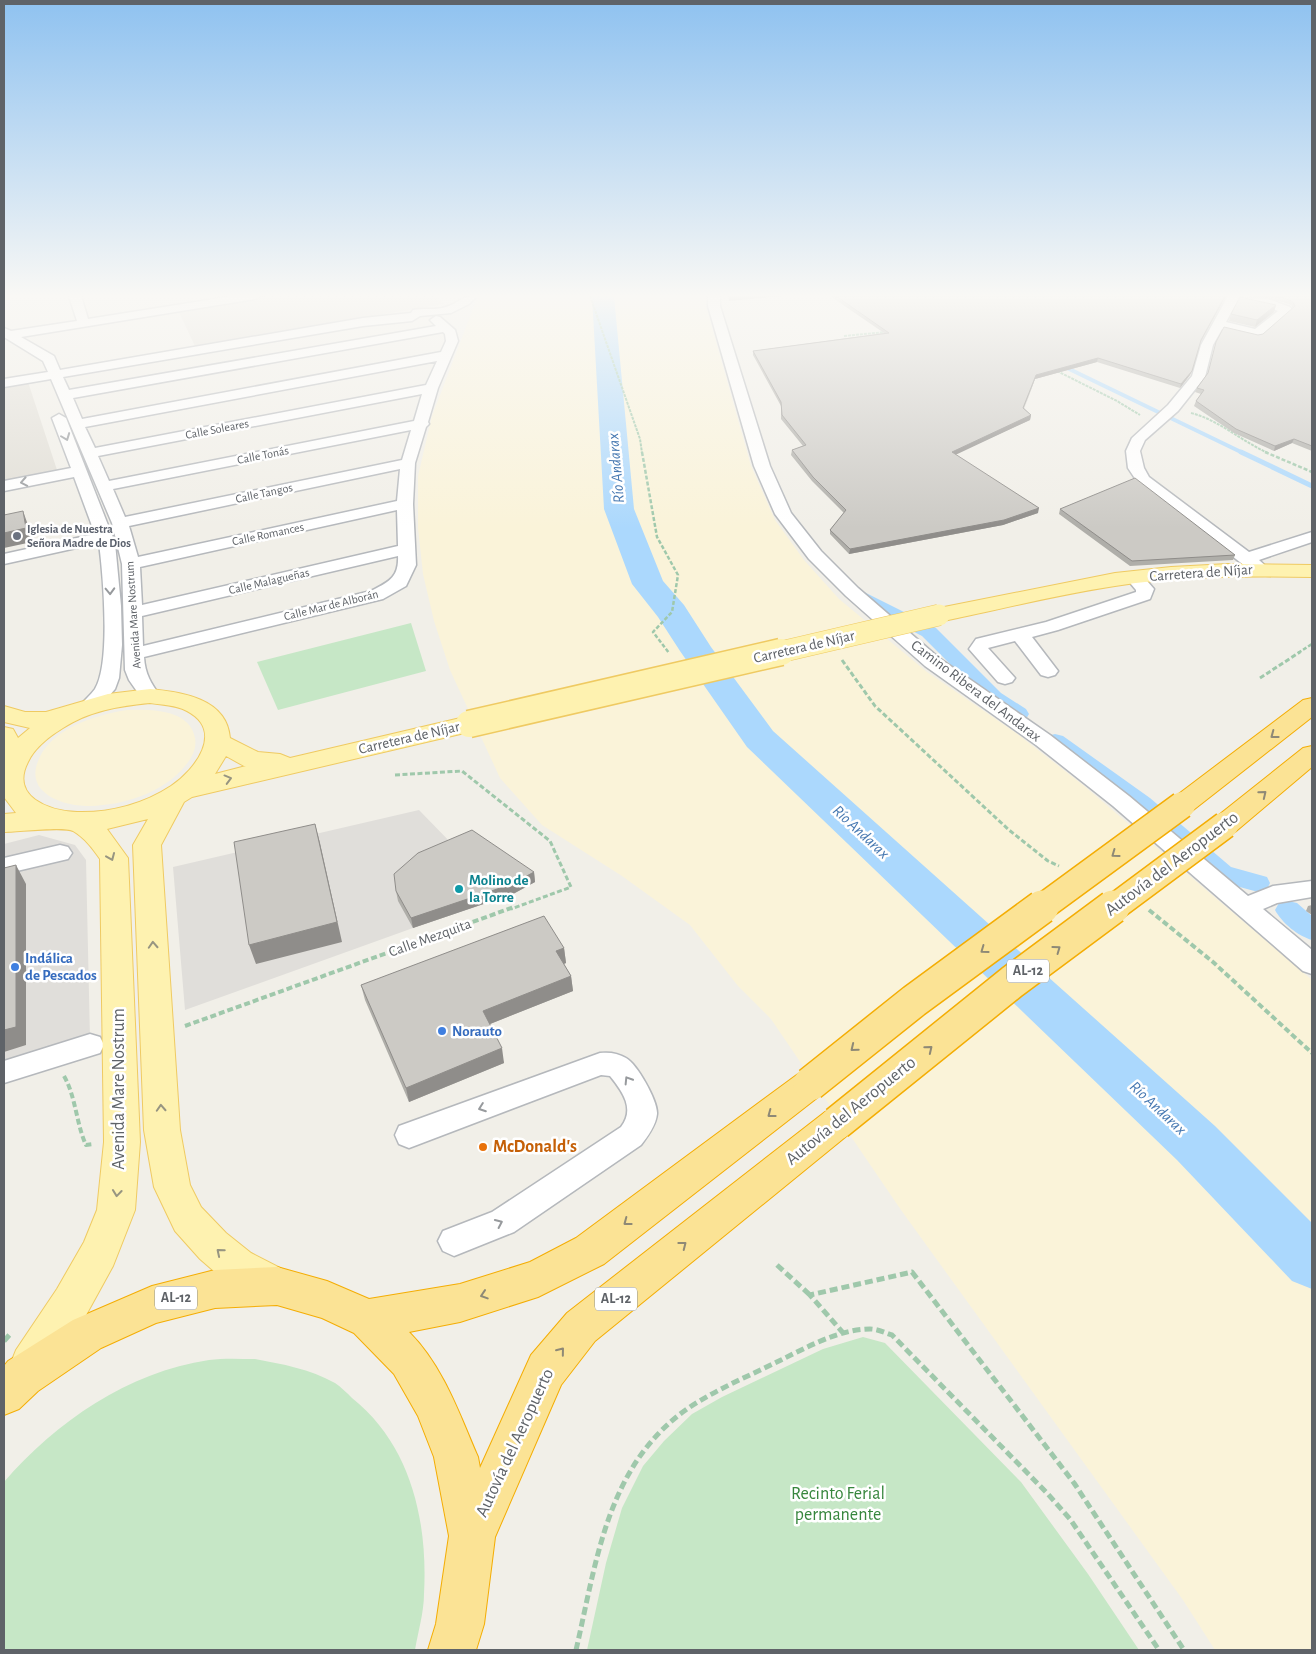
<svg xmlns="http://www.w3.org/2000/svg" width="1316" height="1654" font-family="'Alegreya Sans',sans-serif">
<rect width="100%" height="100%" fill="#f1efe8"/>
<path fill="#e0deda" d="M419 810 455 847 413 928 185 1010 173 867Z
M39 835 75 845 86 860 90 1039 4 1065V844Z"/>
<path fill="#e1ded6" d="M259 296H435L444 304 195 346 177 308Z
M28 382 57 470 4 481V386Z"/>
<path fill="#c6e7c6" d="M411 623 426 671 278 710 257 662Z
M863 1337 885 1343 1021 1482 1088 1574 1139 1650H587L606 1563 622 1508 643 1466 664 1441 692 1414 722 1397 823 1349Z
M255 1359C282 1364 310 1369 335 1383 341 1387 347 1393 352 1398 411 1445 428 1521 424 1594 424 1612 418 1632 415 1650H4V1482C56 1422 128 1372 209 1360 224 1358 240 1359 255 1359Z"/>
<path fill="#faf3d9" d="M478 296H705L706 306 751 466 775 520 804 560 839 599 927 672 1016 733 1083 785 1312 980V1650H1215L1183 1600 901 1210 771 1019 738 986 690 925 622 876 542 825 500 778 450 670 434 621 423 574 418 528V476L432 416Z
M127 710C150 709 190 709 195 738 197 748 192 758 185 766 163 793 124 805 90 806 73 806 53 802 41 789 35 782 34 773 37 764 48 729 95 715 127 710Z"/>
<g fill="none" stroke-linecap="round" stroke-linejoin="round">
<path stroke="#abd8fd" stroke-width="4" d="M1063 366 1243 453"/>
<path stroke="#abd8fd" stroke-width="5" d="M1241 452 1312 486"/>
<path fill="#abd8fd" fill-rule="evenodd" d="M852 586 936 628 1001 693 1026 709 1029 714 1026 719 1018 721 1010 719 987 701 922 636 845 596 843 592 845 588Z
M1055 734 1063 736 1150 798 1231 867 1267 877 1270 883 1267 889 1258 892 1214 880 1134 808 1047 746 1044 741 1047 736Z
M1288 901 1297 903 1312 916V940C1298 936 1282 923 1275 910L1279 903Z"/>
<path fill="#abd8fd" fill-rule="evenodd" d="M592 296H614L634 509 663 581 684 605 711 647 773 731 1215 1126 1312 1223V1289L1292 1281 1177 1160 747 747 680 651 658 617 632 584 604 509Z"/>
<g stroke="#b5b8bc" stroke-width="3">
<path id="minor" d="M69 296H81L88 319 233 296H261L255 299 21 337 54 356 60 370 363 318 411 313 413 310C423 308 432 310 442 308 458 305 459 296 477 296L469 304 451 313 420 316 412 321 363 326 63 377 69 390 436 326 430 320 436 316 440 317 455 330 458 341 438 388 428 422 429 424 426 427 415 463 413 504 416 565 406 586 383 599 144 657C145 674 151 683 160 696L157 700 150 702 143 700 129 680 125 670 122 564 112 523 51 379 4 387V379L48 372 43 361 4 337V328L11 331 77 321ZM443 332 445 334 446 341 441 352 82 419 73 398ZM437 361 426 385 95 448 85 427ZM422 394 414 421 109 481 98 456ZM411 430 402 460 125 517 113 489ZM400 469 397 501 138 557 129 526ZM397 510 398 546 142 605 140 567ZM398 556C399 578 388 582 371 591L143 646 142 616Z
M708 296H720V306L770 466 791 513 821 551 858 588 939 658 1050 735 1129 796 1248 896 1273 886 1312 881V897L1277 903 1263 909 1312 950V974L1303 971 1113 806 1036 745 925 666 846 596 809 559 775 514 754 466 708 306Z
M1228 296H1240L1226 322 1255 329 1278 311 1266 306 1243 302 1241 300 1243 298 1268 299 1290 307 1292 310 1261 336 1257 337 1222 329 1213 345 1205 377 1178 411 1145 440 1140 451 1144 468 1149 477 1249 552 1312 532V542L1259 560 1269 569 1266 573 1260 574 1254 573 1138 483 1128 468 1126 451 1132 438 1168 405 1192 376 1201 345Z
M59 414 66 418 115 543 121 606 122 645 119 678 115 689 97 710 90 712 83 710 80 706C84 700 91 695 95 689 111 663 103 574 99 543L4 564V554L95 534 74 477 4 491V481L71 468 52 418Z
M1135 573 1141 574 1154 589 1150 599 1058 630 1032 637 1058 671 1055 675 1048 677 1041 675 1015 641 988 648 1015 678 1012 682 1005 684 998 682 969 649 976 639 1046 622 1136 592V590L1126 578 1129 574Z
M60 845 68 847 72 853 68 859 4 874V858Z
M90 1034 100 1037 104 1045 100 1053 4 1083V1061Z
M600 1053C609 1052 618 1053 626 1058 637 1064 658 1101 657 1114 656 1125 648 1136 641 1145L514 1232 454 1256 443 1251 438 1241 443 1231 492 1212 621 1127C635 1109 623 1092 610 1076L601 1075 409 1148 399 1144 395 1135 399 1126Z"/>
</g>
<g stroke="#efca62" stroke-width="2">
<path id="major" d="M1228 564 1312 565V577C1246 576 1180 576 1115 586 1056 595 997 610 939 622L931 620 928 615 931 610 939 608 1115 573 1171 567Z
M150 689C181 692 227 698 230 738L258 752 280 754 290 758 469 716 478 719 481 724 478 729 469 732 192 797 184 802 161 845 180 1130 190 1185 201 1207 226 1233 251 1253 290 1273 296 1286 290 1299 276 1305 223 1279 200 1259 175 1231 154 1187 144 1130 133 845 148 819 107 829 128 858 140 1142 135 1210 113 1266 85 1317 46 1380 31 1386 16 1380 10 1365 16 1350 57 1289 84 1242 97 1210 104 1142 100 859C93 849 85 838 73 831 63 826 18 832 4 832V814L16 813 4 797V727L13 729 18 738 30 728 4 722V706L25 712H46L108 694ZM150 703C162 705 176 705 187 711 225 731 195 770 171 786 144 804 110 813 77 812 49 811 10 797 28 762 35 747 50 736 63 728 89 711 119 706 150 703ZM226 756 244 766H246L215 774Z"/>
</g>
<g stroke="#f4ad04" stroke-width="2">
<path id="highway" d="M1312 698V717L1192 811 1182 814 1172 811 1169 805 1172 799 1303 700Z
M1312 746V767L1235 832 1225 834 1215 832 1211 825 1215 818 1303 748Z
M810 1070 822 1074 827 1084 822 1094 604 1264 538 1297 460 1322 409 1332C443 1366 459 1413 478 1457L480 1468 531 1355 567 1313 825 1112 837 1108 849 1112 854 1123 849 1134 595 1341 561 1385 495 1537 484 1624 476 1650H428L436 1624 449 1536 434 1457 418 1416 394 1374 354 1333 322 1318 277 1305 215 1308 156 1323 101 1348 38 1391 19 1409 4 1415V1366L8 1361 73 1320 152 1286 215 1270 277 1267 327 1281 369 1299 460 1284 530 1262 576 1238 798 1074Z"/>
</g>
<path stroke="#9fc8ab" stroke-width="2" stroke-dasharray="3 1" stroke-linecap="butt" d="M590 296 640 439 642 453
M844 336 886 332
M1057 371 1117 401 1140 415
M1191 413C1219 420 1241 441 1268 453"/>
<path stroke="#9fc8ab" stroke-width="2.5" stroke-dasharray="4 2" stroke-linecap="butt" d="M642 452 657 537 678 575 672 612 653 632 669 653
M1265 452 1312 472
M1298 653 1312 644"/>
<path stroke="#9fc8ab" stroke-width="3" stroke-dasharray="5 2.5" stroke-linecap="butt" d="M842 660 875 706 1009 830 1048 861 1059 866
M1260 678 1300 652
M395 775 462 771 550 841 571 887 511 909"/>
<path stroke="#9fc8ab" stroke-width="4" stroke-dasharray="6 3" stroke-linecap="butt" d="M1149 910 1213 962 1312 1053
M185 1026 514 907
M64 1076C76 1097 76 1123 86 1145L94 1144"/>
<path stroke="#9fc8ab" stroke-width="5" stroke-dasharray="8 4" stroke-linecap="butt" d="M777 1265 810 1295
M844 1334 810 1295 912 1272 1074 1483 1184 1650
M4 1341 12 1332
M576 1650C597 1560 607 1463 690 1407 719 1388 751 1375 781 1360 807 1347 840 1329 870 1329 878 1329 885 1333 892 1335L1047 1493 1070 1519 1159 1650"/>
<use href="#minor" fill="#fff" fill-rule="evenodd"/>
<use href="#major" fill="#fef2b0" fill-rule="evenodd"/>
<use href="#highway" fill="#fbe395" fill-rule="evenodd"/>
<g stroke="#efca62" stroke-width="22" stroke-linecap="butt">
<path id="major-bridge-far1" d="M776 653 939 615"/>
</g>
<g stroke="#efca62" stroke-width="29" stroke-linecap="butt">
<path id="major-bridge" d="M469 724 781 652"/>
</g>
<g stroke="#f4ad04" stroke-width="29" stroke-linecap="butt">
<path id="highway-bridge-far1" d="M1040 909 1182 805
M1112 909 1225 825"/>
</g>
<g stroke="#f4ad04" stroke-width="36" stroke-linecap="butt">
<path id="highway-bridge" d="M810 1084 914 1001 1042 907
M837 1123 1012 982 1113 907"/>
</g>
<use href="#major-bridge-far1" stroke="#fef2b0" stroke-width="21"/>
<use href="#major-bridge" stroke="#fef2b0" stroke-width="26"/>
<use href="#highway-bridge-far1" stroke="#fbe395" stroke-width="26"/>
<use href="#highway-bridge" stroke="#fbe395" stroke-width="33"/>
</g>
<path fill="#afaea9" d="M830 296H1226L1200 344 1190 375 1180 388 1097 362 1035 379 1024 408 1031 415 1030 420 955 454 1038 513 1003 525 849 554 830 534V530L844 513 812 481 791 455 792 450 803 446 781 419V406L753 355V351L884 333Z
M1252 296H1312V451L1292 443 1274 451 1234 433 1194 406 1196 401 1201 394 1195 392 1197 388 1258 335 1263 334 1293 308 1291 305 1283 302Z
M1276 305 1274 312 1255 327 1229 321 1231 314Z
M1060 509 1235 555 1233 560 1130 566 1059 514Z
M534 872 535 882 513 894 413 928 398 901 396 891Z
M1312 905V915L1306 911 1308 906Z
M564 948 566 963 564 964 571 976 573 991 490 1024 504 1063 409 1102 365 1000 361 985Z"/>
<path fill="#8f8d8a" d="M745 296H782L729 301V298Z
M1225 296H1226L1199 344 1201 340Z
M1276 305 1274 312 1255 327 1257 320Z
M1098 358 1097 362 1035 379 1023 412 1036 375Z
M1192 371 1190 375 1180 388 1181 384Z
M1031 415 1030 420 951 457 952 452Z
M1294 439 1292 443 1274 451 1275 446Z
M1039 508 1038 513 1003 525 849 554 850 549Z
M23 511 28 525 32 542 4 548V533Z
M315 824 320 843 342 942 256 964 249 945Z
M16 865 26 884V1045L4 1052V1030Z
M534 872 535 882 513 894 413 928 411 918Z
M564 948 566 963 558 966 556 951Z
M571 976 573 991 485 1026 483 1011Z
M502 1048 504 1063 409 1102 406 1088Z"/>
<path fill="#cccac5" stroke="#8f8d8a" d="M729 296H745L729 298Z
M836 296H1225L1201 340 1192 371 1181 384 1098 358 1036 375 1023 408 1031 415 952 452 1039 508 1004 520 850 549 830 530 846 510 813 477 792 450 806 445 782 415 781 402 753 351 889 333Z
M1273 296H1312V446L1294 439 1275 446 1236 429 1196 401 1204 390 1197 388 1208 373 1216 342 1224 327 1258 335 1263 334 1295 306 1292 301 1284 298Z
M1240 297 1276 305 1257 320 1231 314Z
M1135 478 1235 555 1132 561 1060 509Z
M23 511 26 528 4 533V515Z
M315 824 337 922 249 945 234 842Z
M472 830 534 872 512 884 411 918 396 891 394 874 418 853Z
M16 865V1027L4 1030V868Z
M544 916 564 948 556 951 571 976 483 1011 502 1048 406 1088 361 985Z"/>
<defs><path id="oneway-chevron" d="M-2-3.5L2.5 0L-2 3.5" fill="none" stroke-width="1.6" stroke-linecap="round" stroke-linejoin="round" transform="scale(1.25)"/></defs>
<g stroke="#979a9d">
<use href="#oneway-chevron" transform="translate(66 437) rotate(69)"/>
<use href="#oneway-chevron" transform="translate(24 482) rotate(169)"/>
<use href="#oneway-chevron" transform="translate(110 591) rotate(88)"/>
<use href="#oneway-chevron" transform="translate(628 1080) rotate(-122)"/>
<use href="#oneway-chevron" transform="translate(482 1108) rotate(160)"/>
<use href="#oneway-chevron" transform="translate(499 1223) rotate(-25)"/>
</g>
<g stroke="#8e8976">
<use href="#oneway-chevron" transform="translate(1274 735) rotate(143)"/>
<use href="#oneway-chevron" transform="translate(1263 794) rotate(-39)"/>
<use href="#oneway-chevron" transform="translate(1115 854) rotate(144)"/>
<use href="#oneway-chevron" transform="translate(1057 949) rotate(-36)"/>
<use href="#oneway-chevron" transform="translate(984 950) rotate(144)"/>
<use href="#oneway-chevron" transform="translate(854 1048) rotate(141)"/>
<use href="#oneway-chevron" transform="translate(929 1049) rotate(-39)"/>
<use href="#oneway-chevron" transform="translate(771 1114) rotate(143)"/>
<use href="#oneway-chevron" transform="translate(627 1222) rotate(143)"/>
<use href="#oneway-chevron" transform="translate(683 1245) rotate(-38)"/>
<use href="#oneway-chevron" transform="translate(484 1295) rotate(162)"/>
<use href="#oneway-chevron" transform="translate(561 1351) rotate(-51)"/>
</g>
<g stroke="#979581">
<use href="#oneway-chevron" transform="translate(228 779) rotate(-15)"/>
<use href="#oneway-chevron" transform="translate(111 857) rotate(67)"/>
<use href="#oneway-chevron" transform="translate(153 945) rotate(-93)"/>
<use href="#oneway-chevron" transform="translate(161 1108) rotate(-93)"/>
<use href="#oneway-chevron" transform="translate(117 1193) rotate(96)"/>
<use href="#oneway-chevron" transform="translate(220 1252) rotate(-140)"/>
</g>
<linearGradient id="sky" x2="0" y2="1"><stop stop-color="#8fc2f0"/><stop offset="0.56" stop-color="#f9f8f5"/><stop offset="1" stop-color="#f9f8f5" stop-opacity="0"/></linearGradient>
<rect width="1316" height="528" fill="url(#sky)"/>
<circle fill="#6b7280" stroke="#fff" stroke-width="2" cx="17" cy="536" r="5"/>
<circle fill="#0f9aa8" stroke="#fff" stroke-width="2" cx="459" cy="889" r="5"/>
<g fill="#3f7fe0" stroke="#fff" stroke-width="2">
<circle cx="15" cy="967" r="5"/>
<circle cx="442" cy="1031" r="5"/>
</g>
<circle fill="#e8710a" stroke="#fff" stroke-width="2" cx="483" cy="1147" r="5"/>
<g text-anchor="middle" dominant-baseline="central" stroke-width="5" stroke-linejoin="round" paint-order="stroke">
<g font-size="12" fill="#5f6368" stroke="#fff">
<text transform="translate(217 429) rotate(-11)">Calle Soleares</text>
<text transform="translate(263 455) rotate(-11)">Calle Tonás</text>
<text transform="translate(264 493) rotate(-12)">Calle Tangos</text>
<text transform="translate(268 534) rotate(-12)">Calle Romances</text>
<text transform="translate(269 581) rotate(-13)">Calle Malagueñas</text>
<text transform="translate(331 605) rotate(-14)">Calle Mar de Alborán</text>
<text transform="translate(133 615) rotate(-94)">Avenida Mare Nostrum</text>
</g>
<g font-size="12" font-weight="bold" fill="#5b616d" stroke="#fff" text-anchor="start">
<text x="27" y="529">Iglesia de Nuestra<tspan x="27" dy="14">Señora Madre de Dios</tspan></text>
</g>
<g fill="#fff" stroke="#8f9295" stroke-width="1">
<rect x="1007" y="959.5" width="42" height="23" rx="4"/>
<rect x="155" y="1286.5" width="42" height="23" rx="4"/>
<rect x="595" y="1287.5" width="42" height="23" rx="4"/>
</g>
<g font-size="14" font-weight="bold" fill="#5f6368">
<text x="1028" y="971">AL-12</text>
<text x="176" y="1298">AL-12</text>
<text x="616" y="1299">AL-12</text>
</g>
<g font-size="15" fill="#5f6368" stroke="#fff">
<text transform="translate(1201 573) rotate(-4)">Carretera de Níjar</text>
<text transform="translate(804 647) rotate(-13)">Carretera de Níjar</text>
<text transform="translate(976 691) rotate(37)">Camino Ribera del Andarax</text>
<text transform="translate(409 738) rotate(-13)">Carretera de Níjar</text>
<text transform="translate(430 938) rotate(-20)">Calle Mezquita</text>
</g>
<g font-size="15" font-weight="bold" fill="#0d838f" stroke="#fff" text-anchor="start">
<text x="469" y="880">Molino de<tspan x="469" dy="17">la Torre</tspan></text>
</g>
<g font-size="15" font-weight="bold" fill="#366cbe" stroke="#fff" text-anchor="start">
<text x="25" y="958">Indálica<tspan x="25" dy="17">de Pescados</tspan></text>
<text x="452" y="1031">Norauto</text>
</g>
<g font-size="16" font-style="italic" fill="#4678b1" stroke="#fff">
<text transform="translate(616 468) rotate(-95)">Río Andarax</text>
<text transform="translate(861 832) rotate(43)">Río Andarax</text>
<text transform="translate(1158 1108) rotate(43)">Río Andarax</text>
</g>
<g font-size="18" fill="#5f6368" stroke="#fff">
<text transform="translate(1172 864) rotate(-37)">Autovía del Aeropuerto</text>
<text transform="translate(119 1089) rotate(-90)">Avenida Mare Nostrum</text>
<text transform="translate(851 1111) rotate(-39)">Autovía del Aeropuerto</text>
<text transform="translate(515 1443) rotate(-65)">Autovía del Aeropuerto</text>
</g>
<g font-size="18" font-weight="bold" fill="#c56008" stroke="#fff" text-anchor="start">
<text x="493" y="1147">McDonald's</text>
</g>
<g font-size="18" fill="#37863d" stroke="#fff">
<text x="838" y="1494">Recinto Ferial<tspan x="838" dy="21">permanente</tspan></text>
</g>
</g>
<rect width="1316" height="1654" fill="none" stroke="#5f6368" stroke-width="10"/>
</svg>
